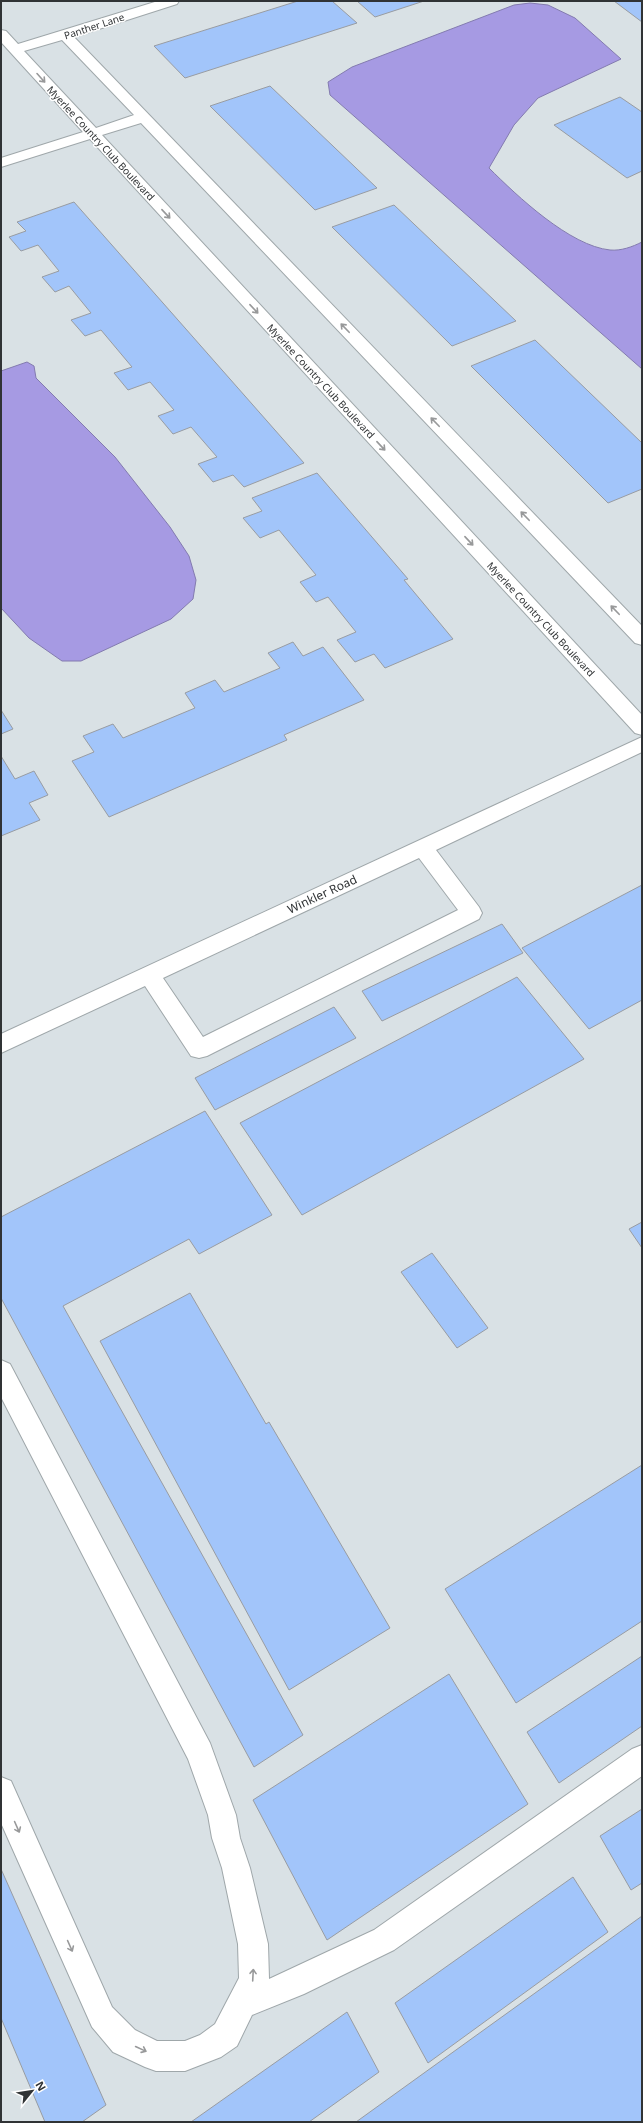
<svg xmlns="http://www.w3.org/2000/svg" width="643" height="2123" font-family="'Noto Sans',sans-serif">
<rect width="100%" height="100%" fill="#d9e1e5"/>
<path fill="#a69ae3" stroke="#837baf" d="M530 3 548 5 575 18 621 59 538 98 514 125 489 168C517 196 570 246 610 250 621 251 632 247 642 242V369L330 95 328 82 352 67 514 5Z
M27 362 34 366 36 378 115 457 170 527 189 556 196 580 193 599 171 619 81 661H62L29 638 1 608V371Z"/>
<path fill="#a2c5fa" stroke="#989ca2" d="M298 1H332L357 23 185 78 154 46Z
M357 1H424L375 17Z
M614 1H642V22Z
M270 86 377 188 315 210 210 106Z
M620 97 642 112V171L627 178 554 125Z
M74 202 304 463 244 487 233 475 213 482 198 464 217 457 191 427 173 434 158 416 174 410 150 382 128 390 114 373 132 367 101 330 85 336 71 320 91 313 69 286 55 292 42 277 59 271 38 245 21 251 9 237 26 231 17 222Z
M394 205 516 321 452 346 332 227Z
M535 340 642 443V489L608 503 471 366Z
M317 473 408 579 404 580 453 639 385 668 374 654 355 662 337 640 356 632 328 597 316 602 300 582 316 575 279 530 260 538 243 518 262 511 252 498Z
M293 642 303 656 323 647 364 700 284 735 287 740 109 817 72 761 94 752 83 736 113 724 123 738 195 708 185 693 215 680 224 692 280 668 268 653Z
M1 710 13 729 1 734Z
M1 756 15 779 34 771 48 795 29 803 40 820 1 836Z
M642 885V1000L589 1029 522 948Z
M502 924 523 953 382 1021 362 991Z
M517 977 584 1059 302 1215 240 1123Z
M334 1007 356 1038 215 1110 195 1078Z
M205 1111 272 1215 199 1254 189 1239 63 1306 303 1735 254 1767 1 1298V1217Z
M642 1222V1248L629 1229Z
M432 1253 488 1328 457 1348 401 1272Z
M190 1293 266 1424 269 1422 390 1628 289 1690 100 1341Z
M642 1465V1621L516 1703 445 1589Z
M642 1656V1726L559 1783 527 1732Z
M449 1674 528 1804 327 1940 253 1800Z
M642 1809V1883L631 1890 600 1836Z
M1 1869 106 2105 82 2122H45L1 2018Z
M573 1877 608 1932 428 2063 395 2003Z
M642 1916V2120L640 2122H356Z
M347 2012 379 2072 309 2122H191Z"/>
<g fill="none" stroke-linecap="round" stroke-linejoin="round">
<g stroke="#9fa7aa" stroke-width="2">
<path id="minor" d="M158 1H179L177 4 74 37 642 626V645L635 643 141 123 102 135 642 715V735L635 733 90 139 1 167V158L83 132 1 42V30L6 31 18 44ZM62 40 134 115 96 128 24 51Z
M642 737V752L436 850 479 907 482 913 479 919 207 1056 199 1058 191 1056 145 986 1 1053V1034ZM419 858 458 910 203 1037 163 978Z
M1 1360 10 1364 210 1743 236 1815 240 1838 250 1868 268 1944 269 1979 374 1930 632 1749 642 1745V1776L394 1950 304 1994 252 2015 237 2046 221 2057 185 2071H156L145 2067 113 2052 92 2027 1 1823V1777L11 1781 112 2007 135 2030 157 2041H185L200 2035 215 2024 239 1978 238 1944 222 1868 212 1838 208 1815 188 1759 1 1397Z"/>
</g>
<use href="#minor" fill="#fff" fill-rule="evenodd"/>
</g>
<defs><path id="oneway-shaft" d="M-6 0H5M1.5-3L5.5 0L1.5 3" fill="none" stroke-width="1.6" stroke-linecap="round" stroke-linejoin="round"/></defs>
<g stroke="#98999a">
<use href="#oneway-shaft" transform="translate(41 78) rotate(48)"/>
<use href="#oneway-shaft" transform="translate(166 214) rotate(47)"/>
<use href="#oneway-shaft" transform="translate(254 309) rotate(47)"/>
<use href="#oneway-shaft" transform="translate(345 328) rotate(-134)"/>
<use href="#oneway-shaft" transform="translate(435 422) rotate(-134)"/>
<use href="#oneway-shaft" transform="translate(381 446) rotate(47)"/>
<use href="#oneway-shaft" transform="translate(525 516) rotate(-134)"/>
<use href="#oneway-shaft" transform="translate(469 541) rotate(47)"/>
<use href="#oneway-shaft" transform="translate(615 610) rotate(-134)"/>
<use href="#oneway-shaft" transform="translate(17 1827) rotate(66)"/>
<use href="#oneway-shaft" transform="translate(70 1946) rotate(66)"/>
<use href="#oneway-shaft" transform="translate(253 1975) rotate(-87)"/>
<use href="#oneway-shaft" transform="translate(141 2049) rotate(25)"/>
</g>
<g text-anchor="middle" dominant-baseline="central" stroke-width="3" stroke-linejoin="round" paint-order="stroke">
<g font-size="10" fill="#303335" stroke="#fff">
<text transform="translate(94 26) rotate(-18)">Panther Lane</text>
<text transform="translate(101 143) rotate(47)">Myerlee Country Club Boulevard</text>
<text transform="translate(321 381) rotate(47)">Myerlee Country Club Boulevard</text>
<text transform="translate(541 619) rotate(47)">Myerlee Country Club Boulevard</text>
</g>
<g font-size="12" fill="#303335" stroke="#fff">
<text transform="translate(322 894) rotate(-25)">Winkler Road</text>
</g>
</g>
<rect width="643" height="2123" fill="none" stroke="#303335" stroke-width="4"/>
<g transform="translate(32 2091) rotate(60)" stroke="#ffffff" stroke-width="3" paint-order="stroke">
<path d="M0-3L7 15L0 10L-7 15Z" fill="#303335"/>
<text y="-6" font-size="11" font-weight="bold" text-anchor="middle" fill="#303335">N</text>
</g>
</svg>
